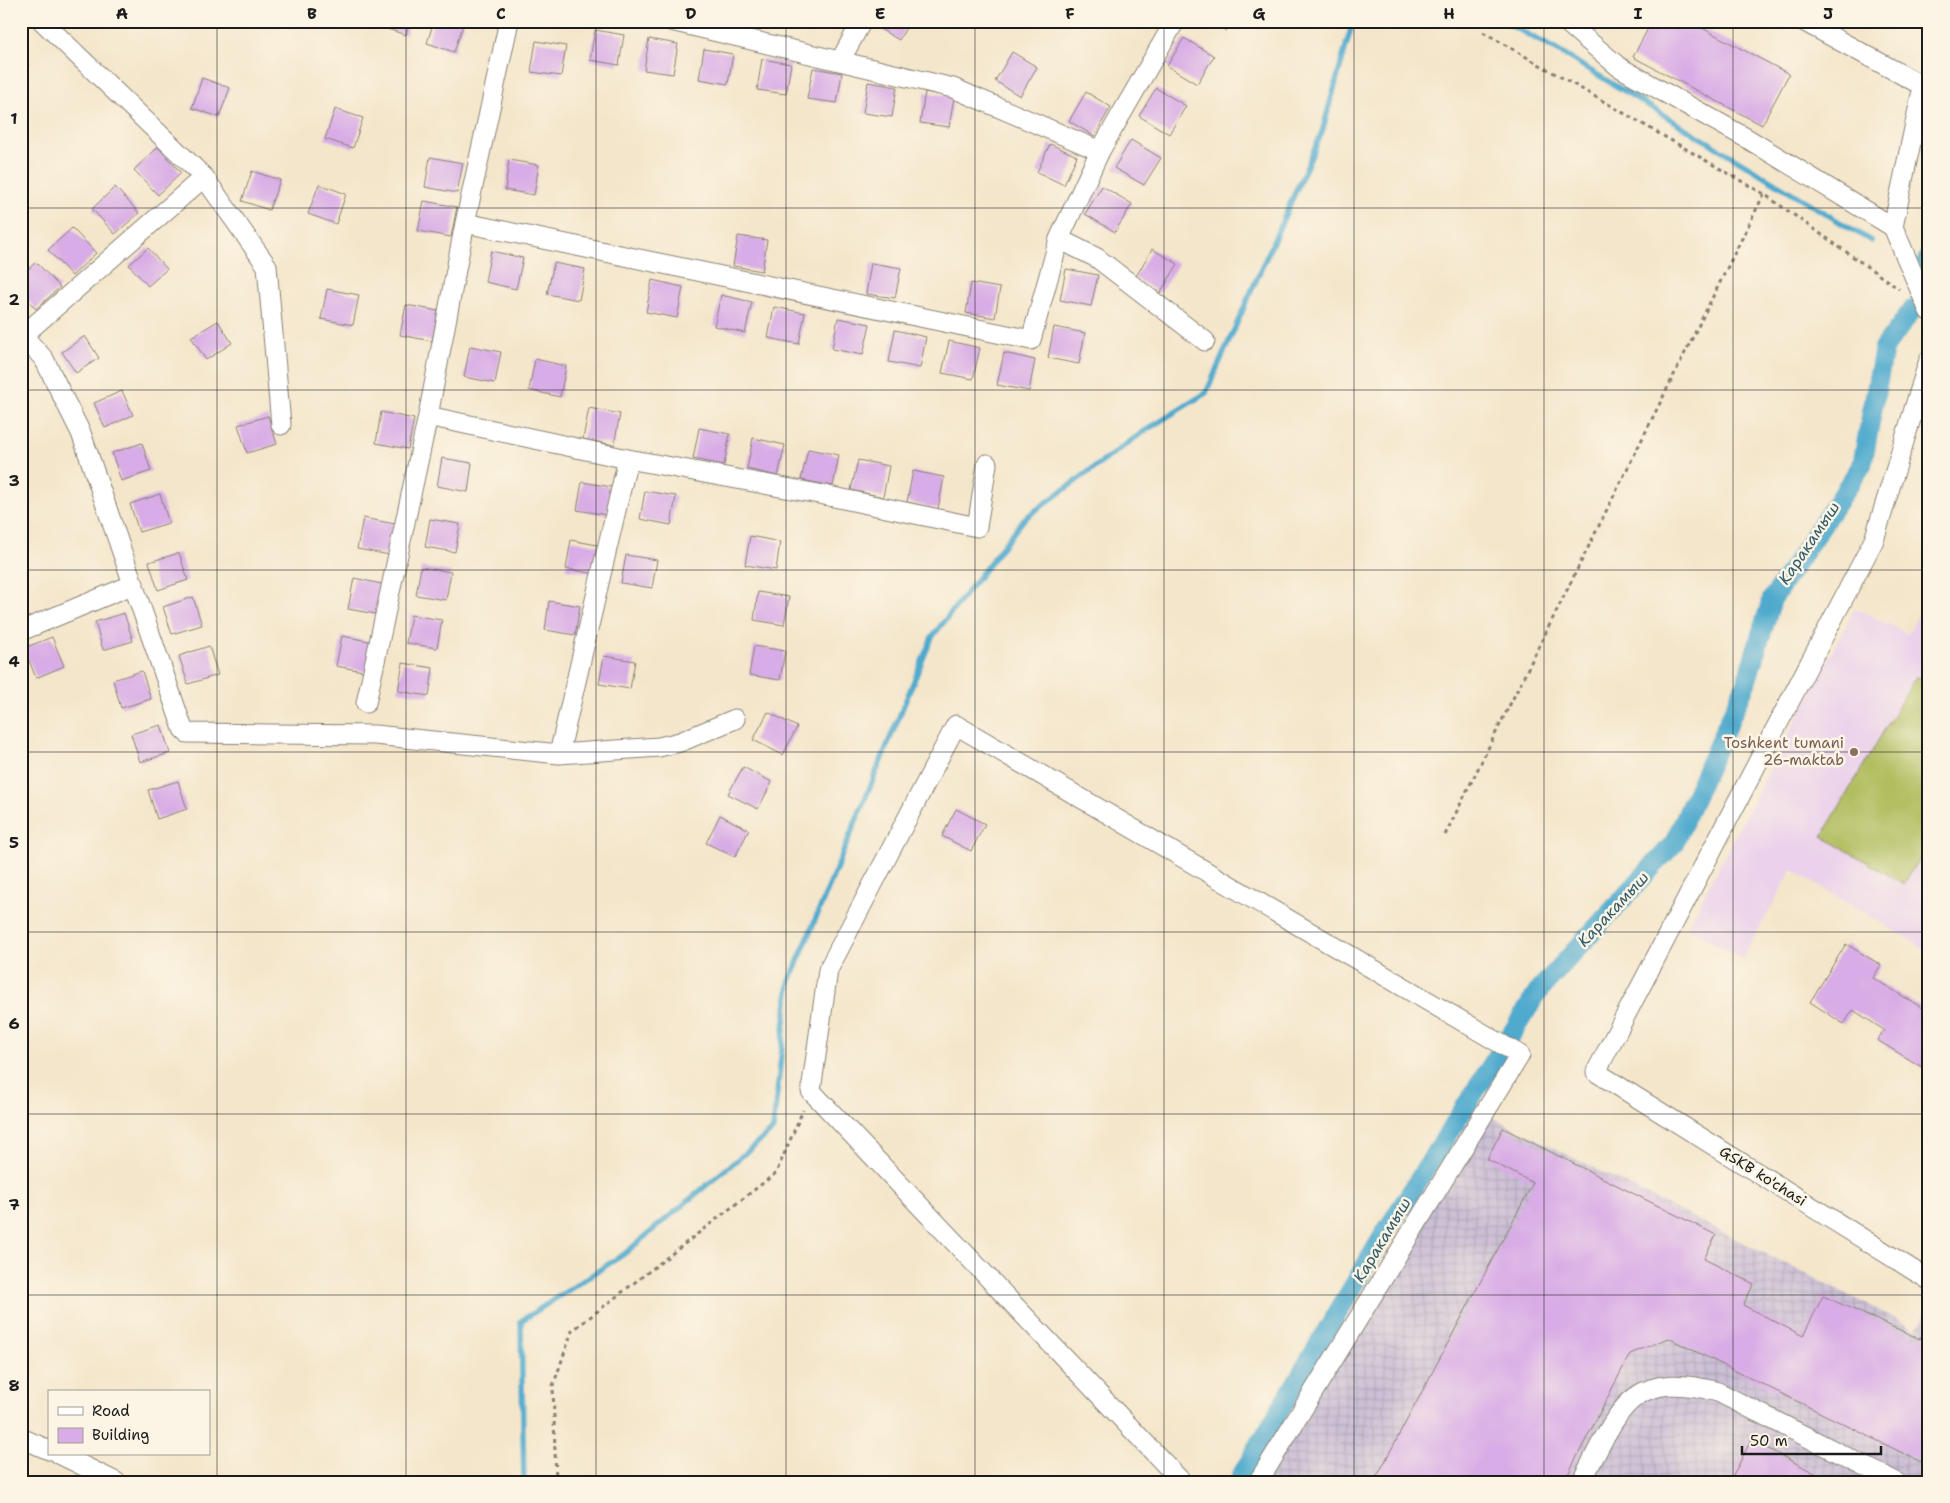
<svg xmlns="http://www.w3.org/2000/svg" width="1950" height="1503" font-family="'Shantell Sans',sans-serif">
<defs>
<pattern id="industrial-grid" width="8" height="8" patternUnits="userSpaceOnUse" patternTransform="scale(1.25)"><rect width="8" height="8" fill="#cbbfd5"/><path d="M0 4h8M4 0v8" fill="none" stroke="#aea4b6"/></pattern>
</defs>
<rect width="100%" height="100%" fill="#fcf5e5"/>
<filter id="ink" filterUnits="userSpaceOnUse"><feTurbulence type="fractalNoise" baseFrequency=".02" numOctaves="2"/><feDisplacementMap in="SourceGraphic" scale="10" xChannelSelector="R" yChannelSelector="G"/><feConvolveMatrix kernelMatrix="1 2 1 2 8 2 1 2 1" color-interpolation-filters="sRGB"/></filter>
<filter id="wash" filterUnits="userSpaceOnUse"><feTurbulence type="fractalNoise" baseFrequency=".0096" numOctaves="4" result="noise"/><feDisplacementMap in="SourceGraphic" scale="20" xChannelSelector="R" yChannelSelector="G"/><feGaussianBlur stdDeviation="1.12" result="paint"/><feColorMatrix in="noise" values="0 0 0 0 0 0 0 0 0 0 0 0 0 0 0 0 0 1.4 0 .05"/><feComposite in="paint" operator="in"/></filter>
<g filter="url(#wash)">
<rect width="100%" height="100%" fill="#f4e6cb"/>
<path fill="#ebd1eb" d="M1929 595V951L1792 870 1742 959 1687 927 1855 608 1908 634Z
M1929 1085V1109L1918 1102Z"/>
<path fill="url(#industrial-grid)" d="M1476 1109 1916 1329 1929 1309V1482H1252Z"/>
<path fill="#b1bd5f" stroke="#666c3e" d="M1916 676 1929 683V842L1904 884 1822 836Z"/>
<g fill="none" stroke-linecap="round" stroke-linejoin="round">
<path stroke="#50aace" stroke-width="5.5" d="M1503 21 1555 49 1871 241
M524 1482 521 1321 624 1254 773 1130 789 983 932 637 1024 519 1143 432 1206 393 1322 132 1353 21"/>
<path stroke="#50aace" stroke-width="20" d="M1925 267 1929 256
M1241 1476 1383 1236 1540 989 1674 843 1746 683 1772 599 1862 465 1884 348 1912 310"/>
</g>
<g id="blocks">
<path fill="#d8ace6" d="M380 21H410L406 35 378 26Z
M434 21 464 22 454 52 427 43Z
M833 21H851L846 29Z
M876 21H910L899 40 873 25Z
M1211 21H1232L1226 31Z
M1652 21H1689L1789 74 1762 125 1633 57Z
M595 30 624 35 619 65 590 60Z
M1184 38 1214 56 1197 84 1167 66Z
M649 39 678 44 673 74 644 70Z
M536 41 566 46 561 76 531 72Z
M704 49 733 54 728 84 699 79Z
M1012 52 1037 67 1020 96 995 81Z
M21 57 29 65 21 73Z
M762 59 791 64 786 94 757 90Z
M813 68 842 73 837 103 807 99Z
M202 78 230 88 219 117 192 108Z
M868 82 897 87 892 117 863 113Z
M1156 88 1186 106 1169 134 1139 116Z
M925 92 954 97 949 127 920 123Z
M1086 92 1111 107 1094 136 1069 121Z
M335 109 363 118 353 148 325 139Z
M1131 140 1161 158 1144 185 1114 168Z
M1050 144 1077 156 1064 185 1037 172Z
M158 147 181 173 158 195 134 170Z
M430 157 463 163 457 193 425 187Z
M509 160 539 165 534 195 505 190Z
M252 171 280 180 269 210 242 201Z
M319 184 346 194 336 224 308 214Z
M1102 186 1132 204 1115 232 1085 214Z
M115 187 139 213 115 234 92 209Z
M424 201 457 207 451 237 418 231Z
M72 228 96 253 72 276 48 250Z
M738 236 767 240 762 271 733 266Z
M148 248 167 269 148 286 129 265Z
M1152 249 1178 264 1160 293 1135 278Z
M491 251 523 258 516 289 485 282Z
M36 262 60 287 36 309 21 293V276Z
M554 263 585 269 579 300 547 294Z
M871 263 901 268 895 298 866 294Z
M1066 269 1098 275 1091 306 1060 300Z
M652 280 683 287 677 318 646 312Z
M971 283 1000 288 995 318 966 313Z
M327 289 359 295 353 325 321 319Z
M721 295 752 302 745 333 714 326Z
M406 305 438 311 432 341 400 335Z
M774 307 805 313 799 344 768 338Z
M838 318 870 324 863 355 832 349Z
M218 321 232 343 206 360 191 337Z
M1054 327 1085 333 1079 364 1048 358Z
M895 330 926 337 920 368 889 362Z
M85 336 99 358 76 373 62 352Z
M949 341 980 348 973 379 942 373Z
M470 346 501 352 495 383 464 377Z
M1004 353 1035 360 1029 391 997 385Z
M535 359 566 366 560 397 529 390Z
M21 380 28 388 21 394Z
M122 391 133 415 105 428 94 403Z
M589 408 620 414 614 445 583 439Z
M381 412 414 419 408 449 376 443Z
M268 416 277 444 247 453 238 425Z
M699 428 730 434 724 465 693 459Z
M753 438 785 445 778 476 747 469Z
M142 443 151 471 121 481 112 453Z
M808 449 839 455 833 486 801 480Z
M442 458 472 463 468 492 437 486Z
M858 460 889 466 883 497 851 490Z
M913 471 944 477 938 509 907 502Z
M582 482 612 487 607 515 577 510Z
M645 491 676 496 671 525 640 519Z
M160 494 169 523 139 532 130 504Z
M363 518 395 524 390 555 357 549Z
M430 519 460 524 455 552 425 547Z
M750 536 780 542 776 570 745 565Z
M571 540 602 546 597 574 566 569Z
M179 553 188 580 158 590 149 562Z
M626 555 657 560 652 588 621 583Z
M421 567 451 572 446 600 416 595Z
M354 578 386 585 381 615 348 609Z
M758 592 789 597 784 625 754 620Z
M193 597 202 625 172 634 163 607Z
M549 601 580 606 575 635 545 630Z
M124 613 133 641 103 650 95 622Z
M411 615 442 620 437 648 406 643Z
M342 636 374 642 368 672 336 666Z
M52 637 64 666 36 678 24 648Z
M209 646 218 675 188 684 179 656Z
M754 646 785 651 780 680 749 675Z
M604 656 635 661 630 689 599 684Z
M403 663 433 668 429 696 398 691Z
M142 671 151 699 121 708 113 680Z
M768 712 797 727 783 755 753 740Z
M161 725 170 753 140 762 131 734Z
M743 767 772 782 758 809 728 794Z
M178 781 187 809 157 819 148 790Z
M956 809 985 824 971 851 942 836Z
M720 815 749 830 735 857 706 843Z
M1846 944 1881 965 1873 978 1929 1012V1063L1925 1069 1877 1040 1884 1030 1853 1010 1844 1024 1810 1002Z
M1503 1128 1716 1235 1704 1259 1754 1284 1743 1305 1803 1336 1823 1296 1920 1339 1929 1328V1466L1668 1338 1630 1354 1564 1482H1374L1533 1183 1487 1159Z
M1751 1440 1832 1482H1730Z"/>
</g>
</g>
<g filter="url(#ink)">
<use href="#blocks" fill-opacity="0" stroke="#888174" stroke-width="1"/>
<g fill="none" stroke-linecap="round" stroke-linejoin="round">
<g stroke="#888174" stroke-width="21">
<path id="minor" d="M42 21 204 177 267 266 281 425
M671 21 953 88 1100 151
M1565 21 1619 67 1748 139 1893 227
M1803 21 1923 86
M840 61 862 21
M1929 76 1923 86 1893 227 1929 311
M465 223 1031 340 1059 239 1100 151 1175 21
M1059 239 1097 258 1205 341
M23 336 44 359 81 433 183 729 187 733 375 735 559 754 659 747 680 742 735 719
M21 337 204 177
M1929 360 1874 540 1596 1072 1929 1280
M428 416 628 459 824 495 977 527 987 464
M21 631 134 584
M366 703 428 416 465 223 509 21
M559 754 628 459
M21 1438 49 1450
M59 1454 116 1482
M1182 1482 811 1091 828 970 956 725 1520 1055 1258 1482
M1581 1482C1618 1414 1627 1367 1718 1392L1896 1482"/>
</g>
<path stroke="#888174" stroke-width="3" stroke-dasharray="4 4" stroke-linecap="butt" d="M1483 32 1764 194 1899 289
M1445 835 1764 194
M556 1482 553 1386 572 1331 776 1173 803 1110"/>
<use href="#minor" stroke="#fff" stroke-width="19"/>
</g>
</g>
<path fill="none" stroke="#1c1c1c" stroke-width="1" stroke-opacity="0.55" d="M217 21V1482M406 21V1482M596 21V1482M786 21V1482M975 21V1482M1164 21V1482M1354 21V1482M1544 21V1482M1733 21V1482M21 208H1929M21 390H1929M21 570H1929M21 752H1929M21 932H1929M21 1114H1929M21 1295H1929"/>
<circle fill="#8d6e63" stroke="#fcf5e5" stroke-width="2" cx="1854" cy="752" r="5"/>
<g text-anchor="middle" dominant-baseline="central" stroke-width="5" stroke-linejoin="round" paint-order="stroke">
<g font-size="15" fill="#785e54" stroke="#fcf5e5" text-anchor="end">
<text x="1844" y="743">Toshkent tumani<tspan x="1844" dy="17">26-maktab</tspan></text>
</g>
<g font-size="15" fill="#1c1c1c" stroke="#fcf5e5">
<text transform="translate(1763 1176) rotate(32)">GSKB ko'chasi</text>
</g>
<g font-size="16" font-style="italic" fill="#335c6c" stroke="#fcf5e5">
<text transform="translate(1809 543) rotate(-56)">Каракамыш</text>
<text transform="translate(1613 909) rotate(-47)">Каракамыш</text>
<text transform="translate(1382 1240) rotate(-59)">Каракамыш</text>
</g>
</g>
<rect width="1950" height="1503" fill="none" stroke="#fcf5e5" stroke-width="55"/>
<rect x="48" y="1390" width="162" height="65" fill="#fcf5e5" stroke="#a29e95"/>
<rect x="58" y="1407" width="25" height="8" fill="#ffffff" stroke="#a29e95"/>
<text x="92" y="1416" font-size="15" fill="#1c1c1c">Road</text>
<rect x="58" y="1428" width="25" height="15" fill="#d8ace6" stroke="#a29e95"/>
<text x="92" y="1440" font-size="15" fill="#1c1c1c">Building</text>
<path d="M1742 1446v8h139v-8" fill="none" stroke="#1c1c1c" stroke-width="2.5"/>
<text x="1750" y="1446" font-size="15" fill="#1c1c1c" stroke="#fcf5e5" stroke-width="4" paint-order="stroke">50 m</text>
<rect x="28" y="28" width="1894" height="1448" fill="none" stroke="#1c1c1c" stroke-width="2"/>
<g font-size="16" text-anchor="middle" font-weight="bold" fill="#1c1c1c">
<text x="122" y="19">A</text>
<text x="312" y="19">B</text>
<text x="501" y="19">C</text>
<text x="691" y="19">D</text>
<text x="880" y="19">E</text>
<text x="1070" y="19">F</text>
<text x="1259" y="19">G</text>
<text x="1449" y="19">H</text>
<text x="1638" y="19">I</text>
<text x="1828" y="19">J</text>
<text x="14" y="124">1</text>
<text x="14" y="305">2</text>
<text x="14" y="486">3</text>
<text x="14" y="667">4</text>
<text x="14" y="848">5</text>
<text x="14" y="1029">6</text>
<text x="14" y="1210">7</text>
<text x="14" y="1391">8</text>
</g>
</svg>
